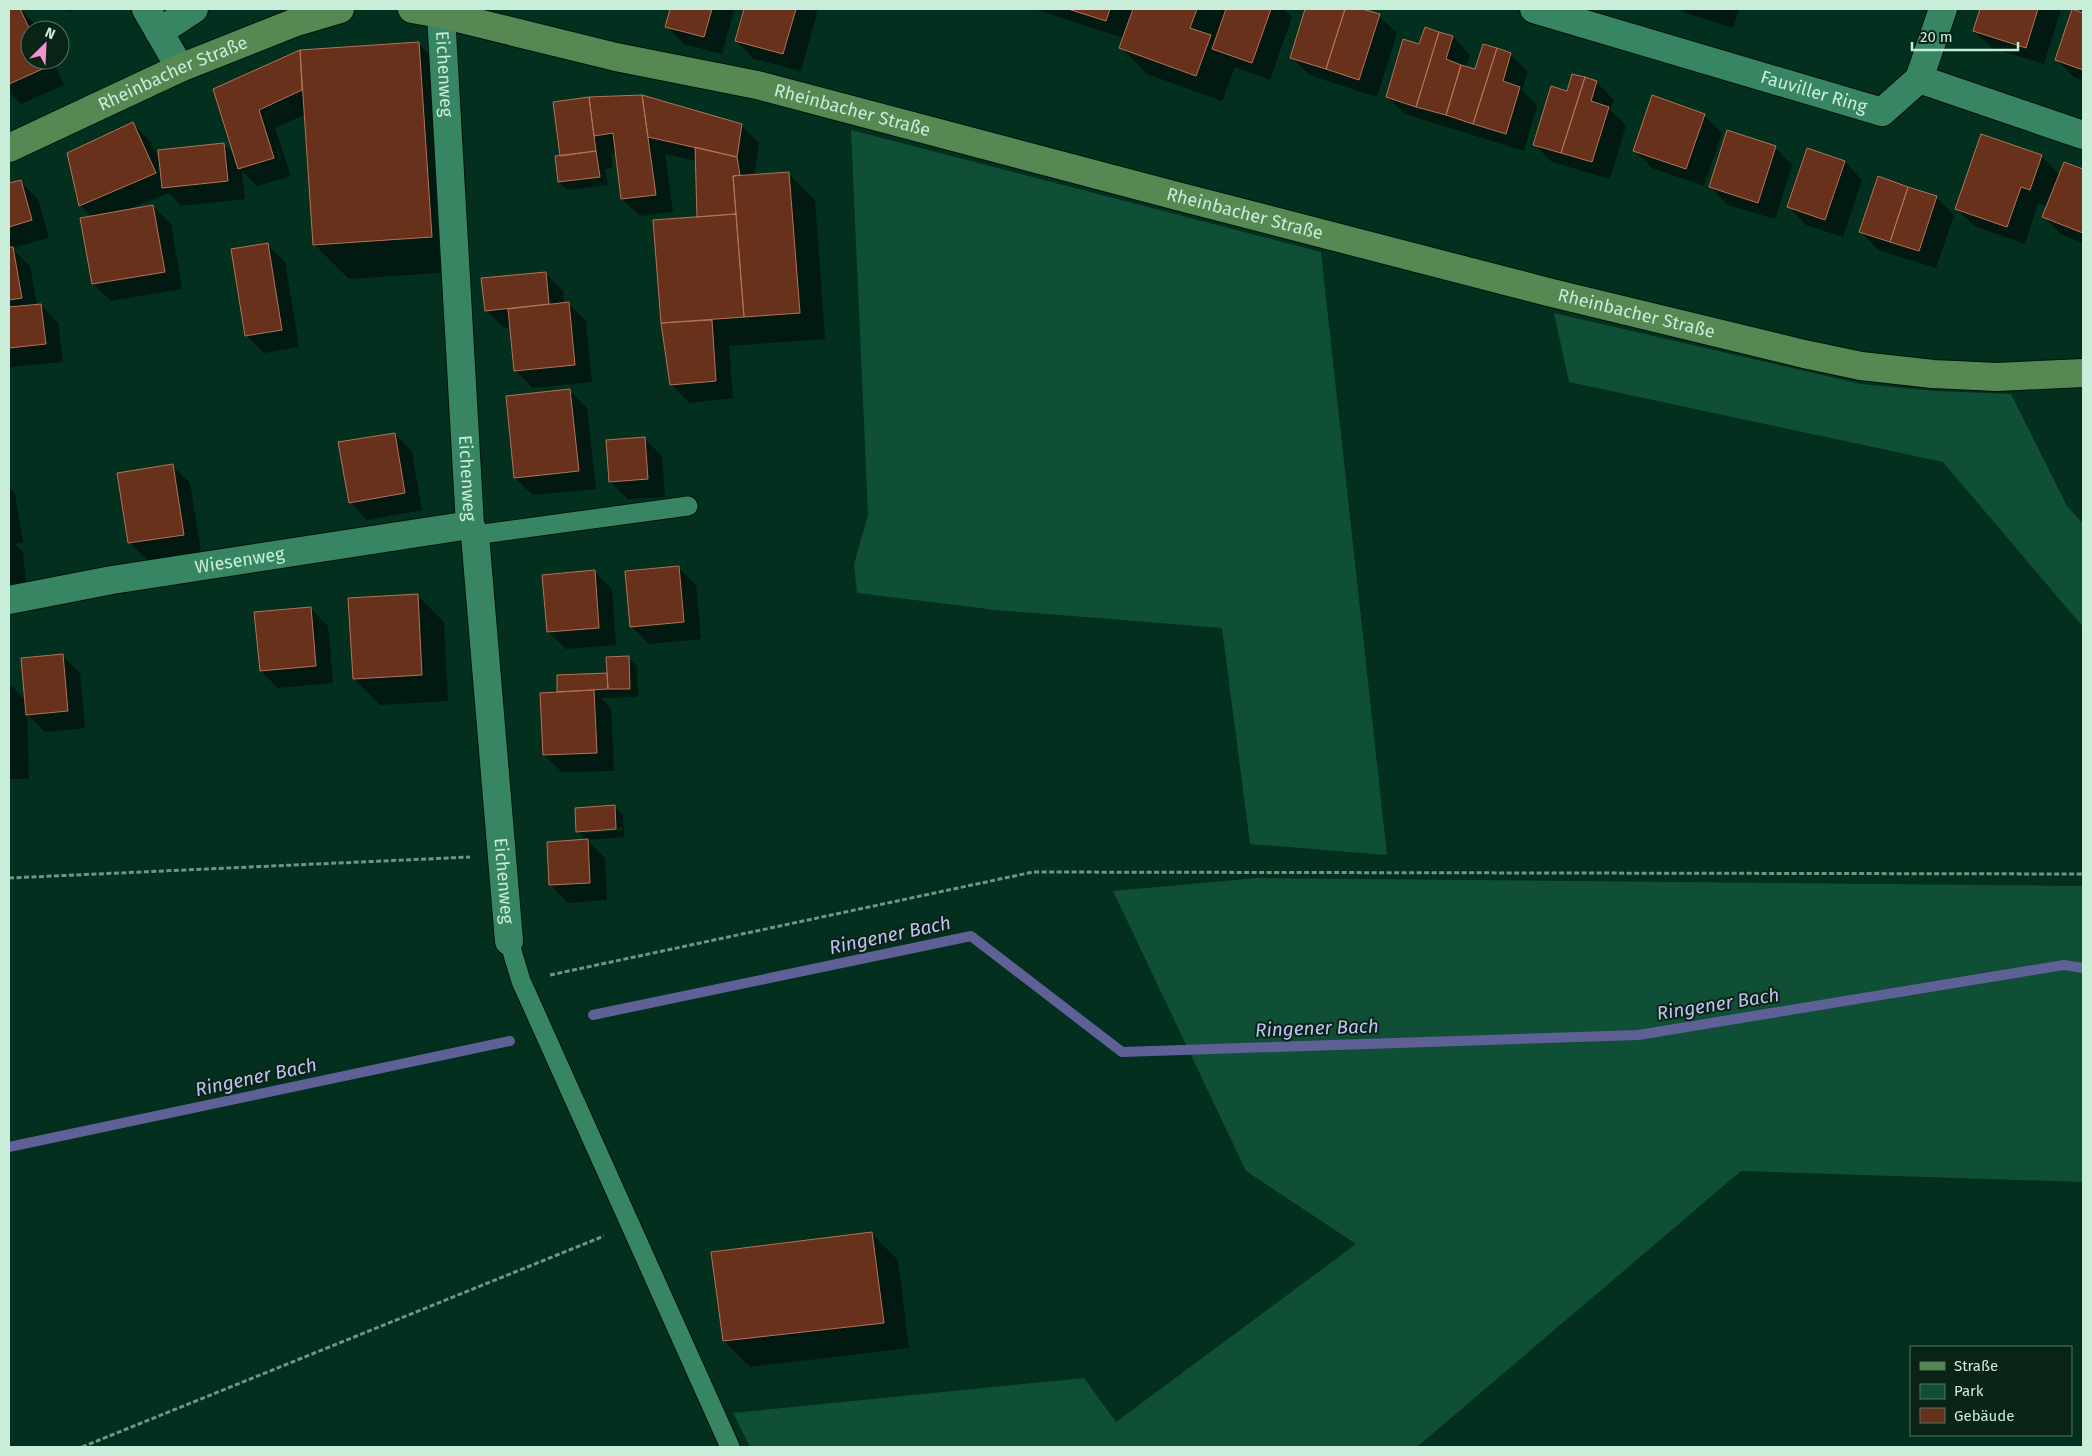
<svg xmlns="http://www.w3.org/2000/svg" width="2092" height="1456" font-family="'Fira Sans',sans-serif">
<rect width="100%" height="100%" fill="#022f1e"/>
<path fill="#0f4f36" d="M851 130 1321 252 1387 855 1250 844 1222 628 996 610 857 593 854 564 868 515Z
M1554 313 1861 384 1936 391 2011 394 2067 506 2083 524V627L1943 462 1569 382Z
M1257 878 2083 886V1182L1741 1171 1417 1447H750L733 1413 1084 1378 1116 1422 1356 1244 1246 1171 1113 891Z"/>
<path fill="#0007" fill-rule="evenodd" d="M15 9H20L36 25 39 30H30V60H52L64 85 21 104 9 91V12Z
M66 9H74L69 12Z
M671 9H734L722 54 684 44 667 27Z
M745 9H813L817 13 801 71 754 59 737 41Z
M1034 9H1223L1226 12 1227 9H1284L1292 17 1270 80 1235 67 1222 101 1147 74 1121 47 1124 38Z
M1306 9H1358L1379 16 1397 33 1377 97 1309 75 1291 57Z
M1681 9H1739L1733 28 1686 13Z
M1981 9H2061L2044 64 1992 48 1974 31Z
M2072 10 2083 14V81L2074 77 2056 60Z
M1453 37 1470 55 1466 67 1476 71 1510 54 1528 72 1522 90 1537 105 1524 151 1405 114 1387 97 1420 46Z
M418 43 452 78 466 271 349 279 315 245 306 114 275 128 291 176 257 186 242 171 245 199 181 206 169 193 129 209 153 206 171 224 182 289 111 301 93 284 92 217 80 205 133 124 150 141 161 164 223 144 236 156 215 90 300 51Z
M1596 82 1614 100 1610 110 1626 125 1610 179 1552 162 1534 144 1568 93Z
M642 96 741 125 759 143 754 176 788 173 815 200 825 339 729 346 733 398 689 403 672 385 662 323 654 221 699 218 697 161 665 154 673 212 640 216 622 199 616 152 611 153 613 168 605 169 608 185 568 190 559 182 561 157Z
M1704 115 1722 133 1704 186 1652 168 1634 150Z
M1775 147 1792 165 1775 219 1728 205 1710 187Z
M1808 149 1845 162 1862 180 1843 237 1806 225 1789 207Z
M2041 156 2060 175 2064 163 2083 171V243L2061 234 2043 216 2047 206 2038 203 2025 244 1974 226 1957 209Z
M20 181 38 199 49 238 12 248 30 266 37 305H41L58 323 63 362 10 367 9 184Z
M1936 197 1954 215 1936 268 1878 250 1861 232Z
M267 244 285 262 299 347 264 353 246 335Z
M545 273 563 291 564 304H569L586 321 592 382 533 388 515 370 511 327 504 328 486 310Z
M570 391 587 408 596 489 533 495 515 478Z
M395 434 412 452 422 510 367 520 350 502Z
M644 438 662 456 665 497 628 499 610 482Z
M172 466 190 483 201 552 147 560 129 542Z
M9 487 15 493 23 542 15 544 23 552 26 584 9 586Z
M678 567 696 585 701 639 649 644 631 626Z
M594 571 612 589 616 645 566 649 548 632Z
M417 595 444 622 448 701 380 705 354 678Z
M310 608 328 626 333 683 278 688 261 671Z
M62 655 80 673 85 728 45 732 27 714 29 779H9V683L26 701Z
M628 658 637 666 638 697 601 698 611 709 614 771 562 772 544 755 559 693 558 676 608 674Z
M615 807 623 815 624 837 587 840 605 858 607 900 568 903 551 885 586 840 577 831ZM622 828 623 830 584 833V830Z
M872 1234 898 1260 909 1348 750 1367 724 1341Z"/>
<g fill="none" stroke-linecap="round" stroke-linejoin="round">
<path stroke="#5e6096" stroke-width="10" d="M593 1015 971 936 1122 1052 1638 1035 2064 965 2083 968
M9 1147 510 1041"/>
</g>
<path fill="#68311b" stroke="#b67258" d="M12 9H20L30 30V60H44L47 67 9 84V10Z
M670 9H712L704 37 665 27Z
M744 9H796L783 54 735 41Z
M1068 9H1110L1106 21Z
M1133 9H1197L1190 28 1211 35 1196 76 1119 48Z
M1226 9H1271L1252 63 1212 49Z
M1305 9H1345L1326 69 1290 58Z
M1345 9H1362L1380 14 1359 80 1326 69Z
M1980 9H2038L2026 48 1973 31Z
M2072 9 2083 13V70L2055 60Z
M1425 27 1439 32 1416 107 1386 97 1403 39 1419 44Z
M1439 32 1453 36 1446 59 1461 65 1446 115 1416 107Z
M419 42 432 237 313 245 300 50Z
M1483 44 1497 48 1473 124 1446 115 1461 65 1475 69Z
M1497 48 1511 53 1503 81 1520 87 1506 134 1473 124Z
M300 50 302 90 259 110 274 158 238 169 213 89Z
M1572 74 1585 77 1561 153 1533 145 1551 86 1567 91Z
M1585 77 1597 81 1591 101 1609 107 1592 162 1561 153Z
M642 95 742 124 737 157 648 137Z
M642 95 656 195 621 199 613 133 594 136 589 97Z
M1652 95 1705 114 1686 169 1633 151Z
M589 97 596 151 560 156 553 102Z
M133 122 156 173 79 206 67 153Z
M1727 130 1776 146 1758 203 1709 187Z
M1981 134 2042 155 2030 190 2021 187 2007 227 1955 209Z
M224 143 228 181 162 188 158 150Z
M695 147 737 157 740 175 733 176 736 214 697 217Z
M1807 148 1845 161 1825 220 1787 207Z
M596 151 600 177 558 182 555 156Z
M2064 162 2083 169V233L2042 217Z
M789 172 800 313 744 317 733 176Z
M1878 176 1908 187 1890 242 1859 232Z
M21 180 32 220 9 227V183Z
M1908 187 1937 196 1919 251 1890 242Z
M153 205 165 272 92 284 80 218Z
M736 214 744 317 661 323 653 220Z
M268 243 282 330 245 336 231 249Z
M9 247H13L22 298 9 300Z
M546 272 549 304 485 311 481 278Z
M569 302 575 365 514 371 508 309Z
M41 304 46 344 9 348V307Z
M712 320 716 381 670 385 661 323Z
M570 389 579 471 514 478 506 396Z
M395 433 405 493 349 503 338 442Z
M645 437 648 479 609 482 606 440Z
M173 464 184 535 128 543 117 473Z
M679 566 684 622 630 627 625 571Z
M595 570 599 628 547 632 542 575Z
M418 594 422 675 353 679 348 598Z
M311 607 316 666 260 671 254 612Z
M63 654 68 711 26 715 21 658Z
M629 656 630 689H608L606 657Z
M607 673 608 689 557 692V675Z
M594 690 597 753 543 755 540 693Z
M615 805 616 829 576 832 575 808Z
M588 839 590 883 549 885 547 842Z
M872 1232 884 1323 723 1341 711 1252Z"/>
<g fill="none" stroke-linecap="round" stroke-linejoin="round">
<g stroke="#00140a" stroke-width="21">
<path id="lane" d="M475 535 688 506
M509 941 521 981 730 1447"/>
</g>
<g stroke="#00140a" stroke-width="30">
<g id="street">
<path d="M146 9 180 68"/>
<path id="s1" d="M1534 9 1882 112 1919 79 1943 9"/>
<path id="s2" d="M441 14 470 525 475 535 509 941"/>
<path d="M159 32 194 9"/>
<path d="M1919 79 2083 135"/>
<path id="s3" d="M9 600 112 580 470 525"/>
</g>
</g>
<g stroke="#00140a" stroke-width="30">
<g id="secondary">
<path id="s4" d="M412 9 441 14 616 57 757 85 1177 196 1548 292 1804 354 1861 366 1933 374 1997 377 2083 373"/>
<path id="s5" d="M9 148 180 68 296 22 340 9"/>
</g>
</g>
<path stroke="#6e9684" stroke-width="3" stroke-dasharray="5 2.5" stroke-linecap="butt" d="M9 878 470 857
M550 975 1033 872 2083 874
M82 1447 604 1236"/>
<use href="#lane" stroke="#378563" stroke-width="19"/>
<use href="#street" stroke="#378563" stroke-width="28"/>
<use href="#secondary" stroke="#558853" stroke-width="28"/>
</g>
<g text-anchor="middle" dominant-baseline="central" stroke-width="4" stroke-linejoin="round" paint-order="stroke">
<g font-size="18" fill="#c8edd9" stroke="#0a2317">
<text stroke="none"><textPath href="#s5" startOffset="180">Rheinbacher Straße</textPath></text>
<text stroke="none"><textPath href="#s2" startOffset="60">Eichenweg</textPath></text>
<text stroke="none"><textPath href="#s1" startOffset="292">Fauviller Ring</textPath></text>
<text stroke="none"><textPath href="#s4" startOffset="452">Rheinbacher Straße</textPath></text>
<text stroke="none"><textPath href="#s4" startOffset="858">Rheinbacher Straße</textPath></text>
<text stroke="none"><textPath href="#s4" startOffset="1262">Rheinbacher Straße</textPath></text>
<text stroke="none"><textPath href="#s2" startOffset="465">Eichenweg</textPath></text>
<text stroke="none"><textPath href="#s3" startOffset="234">Wiesenweg</textPath></text>
<text stroke="none"><textPath href="#s2" startOffset="870">Eichenweg</textPath></text>
</g>
<g font-size="19" font-style="italic" fill="#bfc2f3" stroke="#0a2317">
<text transform="translate(890 935) rotate(-12)">Ringener Bach</text>
<text transform="translate(1718 1004) rotate(-9)">Ringener Bach</text>
<text transform="translate(1317 1028) rotate(-2)">Ringener Bach</text>
<text transform="translate(256 1077) rotate(-12)">Ringener Bach</text>
</g>
</g>
<rect width="2092" height="1456" fill="none" stroke="#c8edd9" stroke-width="20"/>
<rect x="1910" y="1346" width="162" height="90" fill="#0a2317" stroke="#567465"/>
<rect x="1920" y="1362" width="25" height="8" fill="#558853" stroke="#567465"/>
<text x="1954" y="1371" font-size="15" fill="#c8edd9">Straße</text>
<rect x="1920" y="1384" width="25" height="15" fill="#0f4f36" stroke="#567465"/>
<text x="1954" y="1396" font-size="15" fill="#c8edd9">Park</text>
<rect x="1920" y="1408" width="25" height="15" fill="#68311b" stroke="#567465"/>
<text x="1954" y="1421" font-size="15" fill="#c8edd9">Gebäude</text>
<g transform="translate(45 45) rotate(24)"><circle r="24" fill="#0a2317" stroke="#567465"/>
<path d="M0-4L9 19L0 12L-9 19Z" fill="#f590d1"/>
<text y="-8" font-size="14" font-weight="bold" text-anchor="middle" fill="#c8edd9">N</text>
</g>
<path d="M1912 42v8h106v-8" fill="none" stroke="#c8edd9" stroke-width="2.5"/>
<text x="1920" y="42" font-size="15" fill="#c8edd9" stroke="#0a2317" stroke-width="4" paint-order="stroke">20 m</text>
</svg>
